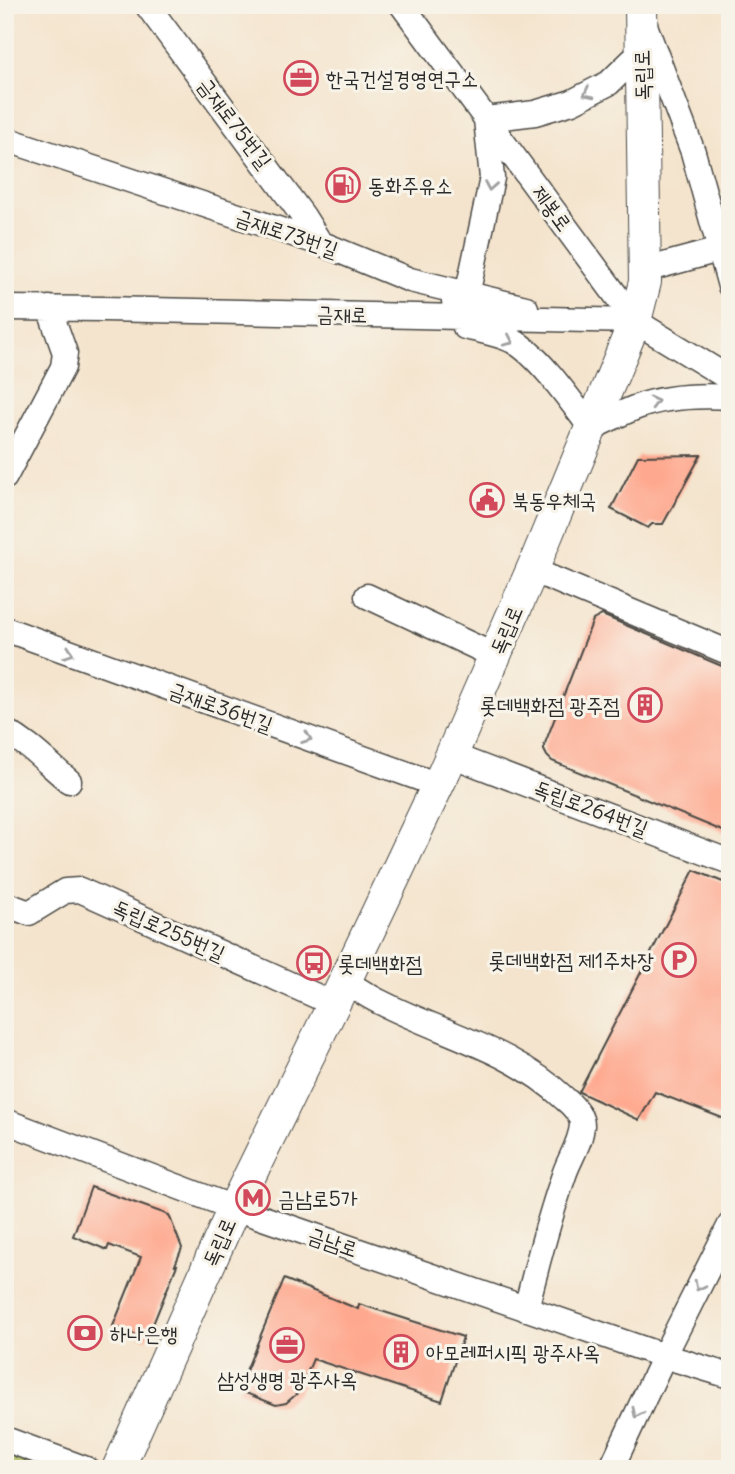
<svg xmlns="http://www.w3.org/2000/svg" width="735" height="1474" font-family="Delius,'Poor Story',sans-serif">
<rect width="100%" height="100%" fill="#f7f3e8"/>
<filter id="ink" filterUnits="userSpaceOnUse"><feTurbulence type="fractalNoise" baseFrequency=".0143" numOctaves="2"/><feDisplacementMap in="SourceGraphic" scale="14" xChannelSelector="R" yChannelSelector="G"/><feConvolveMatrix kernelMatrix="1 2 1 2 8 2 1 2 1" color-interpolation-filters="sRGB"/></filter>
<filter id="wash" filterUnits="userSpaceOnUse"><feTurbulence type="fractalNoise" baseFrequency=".00686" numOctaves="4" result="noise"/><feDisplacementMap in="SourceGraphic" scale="28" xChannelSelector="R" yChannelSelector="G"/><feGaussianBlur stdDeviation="1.57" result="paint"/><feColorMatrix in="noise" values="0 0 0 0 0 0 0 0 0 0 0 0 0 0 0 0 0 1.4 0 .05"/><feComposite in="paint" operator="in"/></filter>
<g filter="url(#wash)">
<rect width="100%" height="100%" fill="#f4e4cd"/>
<path fill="#afc063" stroke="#6d7647" stroke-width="2" d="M5 1450 56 1469H5Z"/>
<g id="blocks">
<path fill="#fea98f" d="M701 455 663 524H652L648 528 611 509 638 456Z
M602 615 724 667 730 668V834L552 761 547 756 544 750V746L593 620Z
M694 870 730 885V1121L655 1092 639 1120 579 1092Z
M91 1187 169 1215 182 1248 175 1265H177L147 1339 113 1326 141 1257 109 1245 107 1250 73 1236Z
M284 1279 358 1309 359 1304 463 1337 442 1401 313 1359 299 1392 286 1403 276 1405 238 1390Z"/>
</g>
</g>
<g filter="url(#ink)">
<use href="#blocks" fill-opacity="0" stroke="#494743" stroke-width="2"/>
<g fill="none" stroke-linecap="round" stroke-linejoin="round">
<g stroke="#494743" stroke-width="27">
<path id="minor" d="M147 5 303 216 320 243
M402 5 635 321 730 379
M646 28 693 152 730 286
M5 139 320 243 410 280 526 308
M645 270 730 247
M454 301 465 293 469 286 492 178 486 119 535 113 572 102 609 83 641 52
M5 308 104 309 635 321
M465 327C481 331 499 334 513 341 539 355 572 403 591 428 606 421 621 413 637 407 666 396 699 395 730 397
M5 477 63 367 65 353 49 308
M532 570 730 653
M367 596 495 656
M5 629 438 785
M5 731C31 745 47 763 69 781
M451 755 730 862
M5 904 29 913 65 891 80 890 334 1004
M345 981C357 989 369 997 382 1003 443 1034 514 1050 565 1099 572 1105 582 1115 582 1125 581 1143 569 1159 564 1175 549 1219 537 1264 526 1309
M5 1121 234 1208 664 1356 730 1376
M5 1439 86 1469
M611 1469 664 1356 730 1225"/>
</g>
<g stroke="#494743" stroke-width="34">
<path id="major" d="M118 1469 234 1208 345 981 445 770 536 561 635 321 645 282 641 5"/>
</g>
<use href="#minor" stroke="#fff" stroke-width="24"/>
<use href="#major" stroke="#fff" stroke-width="32"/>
</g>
<defs><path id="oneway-chevron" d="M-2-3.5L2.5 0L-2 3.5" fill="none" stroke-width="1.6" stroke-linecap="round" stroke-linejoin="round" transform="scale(1.75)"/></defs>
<g stroke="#a0a0a0">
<use href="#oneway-chevron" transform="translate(588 93) rotate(153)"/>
<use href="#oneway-chevron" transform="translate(490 186) rotate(100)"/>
<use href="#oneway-chevron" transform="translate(509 341) rotate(25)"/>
<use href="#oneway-chevron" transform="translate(654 402) rotate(-14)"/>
<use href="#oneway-chevron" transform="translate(69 653) rotate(20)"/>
<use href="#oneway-chevron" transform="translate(307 738) rotate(20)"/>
<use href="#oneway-chevron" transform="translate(699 1286) rotate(117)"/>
<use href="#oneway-chevron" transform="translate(637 1413) rotate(115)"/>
</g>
</g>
<defs>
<g id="office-ring" transform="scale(1.75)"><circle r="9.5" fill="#f7f3e8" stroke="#d1495b" stroke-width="1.5"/><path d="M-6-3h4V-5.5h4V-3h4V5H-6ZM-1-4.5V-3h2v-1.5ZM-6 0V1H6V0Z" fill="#d1495b"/></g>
<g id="fuel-ring" transform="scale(1.75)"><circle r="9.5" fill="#f7f3e8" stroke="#d1495b" stroke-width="1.5"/><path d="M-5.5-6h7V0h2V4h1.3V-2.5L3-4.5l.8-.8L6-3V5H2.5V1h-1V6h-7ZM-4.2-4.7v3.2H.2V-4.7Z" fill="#d1495b"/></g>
<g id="civic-ring" transform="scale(1.75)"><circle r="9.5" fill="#f7f3e8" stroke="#d1495b" stroke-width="1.5"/><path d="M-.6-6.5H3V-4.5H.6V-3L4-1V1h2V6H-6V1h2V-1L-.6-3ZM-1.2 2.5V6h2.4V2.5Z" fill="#d1495b"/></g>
<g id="building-ring" transform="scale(1.75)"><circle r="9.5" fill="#f7f3e8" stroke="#d1495b" stroke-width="1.5"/><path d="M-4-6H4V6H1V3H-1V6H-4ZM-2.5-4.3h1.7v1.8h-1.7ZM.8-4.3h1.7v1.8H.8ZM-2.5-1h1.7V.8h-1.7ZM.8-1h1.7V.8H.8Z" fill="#d1495b"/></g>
<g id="parking-ring" transform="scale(1.75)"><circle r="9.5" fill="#f7f3e8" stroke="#d1495b" stroke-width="1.5"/><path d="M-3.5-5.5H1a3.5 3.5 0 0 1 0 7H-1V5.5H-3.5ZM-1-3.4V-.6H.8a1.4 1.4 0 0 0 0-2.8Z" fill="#d1495b"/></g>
<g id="bus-ring" transform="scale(1.75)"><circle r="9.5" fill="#f7f3e8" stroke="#d1495b" stroke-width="1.5"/><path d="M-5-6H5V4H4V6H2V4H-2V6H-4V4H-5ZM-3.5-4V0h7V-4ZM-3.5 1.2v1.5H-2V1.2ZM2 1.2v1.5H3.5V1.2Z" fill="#d1495b"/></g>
<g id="metro-ring" transform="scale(1.75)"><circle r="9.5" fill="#f7f3e8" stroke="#d1495b" stroke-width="1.5"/><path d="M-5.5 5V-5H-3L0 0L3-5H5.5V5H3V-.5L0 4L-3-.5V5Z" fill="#d1495b"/></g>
<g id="bank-ring" transform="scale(1.75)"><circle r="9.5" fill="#f7f3e8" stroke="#d1495b" stroke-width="1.5"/><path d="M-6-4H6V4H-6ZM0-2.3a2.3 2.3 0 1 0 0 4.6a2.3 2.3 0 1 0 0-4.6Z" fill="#d1495b"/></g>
</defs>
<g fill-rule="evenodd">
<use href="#office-ring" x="301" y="78"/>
<use href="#fuel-ring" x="343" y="185"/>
<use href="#civic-ring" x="487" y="500"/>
<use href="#building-ring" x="645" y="705"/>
<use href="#parking-ring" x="679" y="960"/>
<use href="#bus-ring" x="314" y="963"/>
<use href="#metro-ring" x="253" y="1198"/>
<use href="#bank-ring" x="85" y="1333"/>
<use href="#office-ring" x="287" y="1345"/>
<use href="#building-ring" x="401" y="1352"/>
</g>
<g text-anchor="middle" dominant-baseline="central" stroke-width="6" stroke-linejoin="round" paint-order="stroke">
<g font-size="21" fill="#2b2b2b" stroke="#f7f3e8">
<text transform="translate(642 75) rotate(-91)">독립로</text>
<text transform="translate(235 123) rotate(53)">금재로75번길</text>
<text transform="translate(552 208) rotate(54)">제봉로</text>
<text transform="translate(287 233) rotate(19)">금재로73번길</text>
<text transform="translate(342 314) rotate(1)">금재로</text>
<text transform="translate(506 630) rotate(-67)">독립로</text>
<text transform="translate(221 707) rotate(20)">금재로36번길</text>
<text transform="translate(591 808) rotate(21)">독립로264번길</text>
<text transform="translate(169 930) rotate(24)">독립로255번길</text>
<text transform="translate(219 1242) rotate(-66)">독립로</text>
<text transform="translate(333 1242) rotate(19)">금남로</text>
</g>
<g font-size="21" fill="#2b2b2b" stroke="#f7f3e8" text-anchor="start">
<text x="326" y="78">한국건설경영연구소</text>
<text x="368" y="185">동화주유소</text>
<text x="512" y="500">북동우체국</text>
<text x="620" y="705" text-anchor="end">롯데백화점 광주점</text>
<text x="654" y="960" text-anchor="end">롯데백화점 제1주차장</text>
<text x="338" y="963">롯데백화점</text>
<text x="278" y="1198">금남로5가</text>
<text x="110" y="1333">하나은행</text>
<text x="426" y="1352">아모레퍼시픽 광주사옥</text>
<text x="287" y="1379" text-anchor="middle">삼성생명 광주사옥</text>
</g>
</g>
<rect width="735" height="1474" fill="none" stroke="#f7f3e8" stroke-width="28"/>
</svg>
